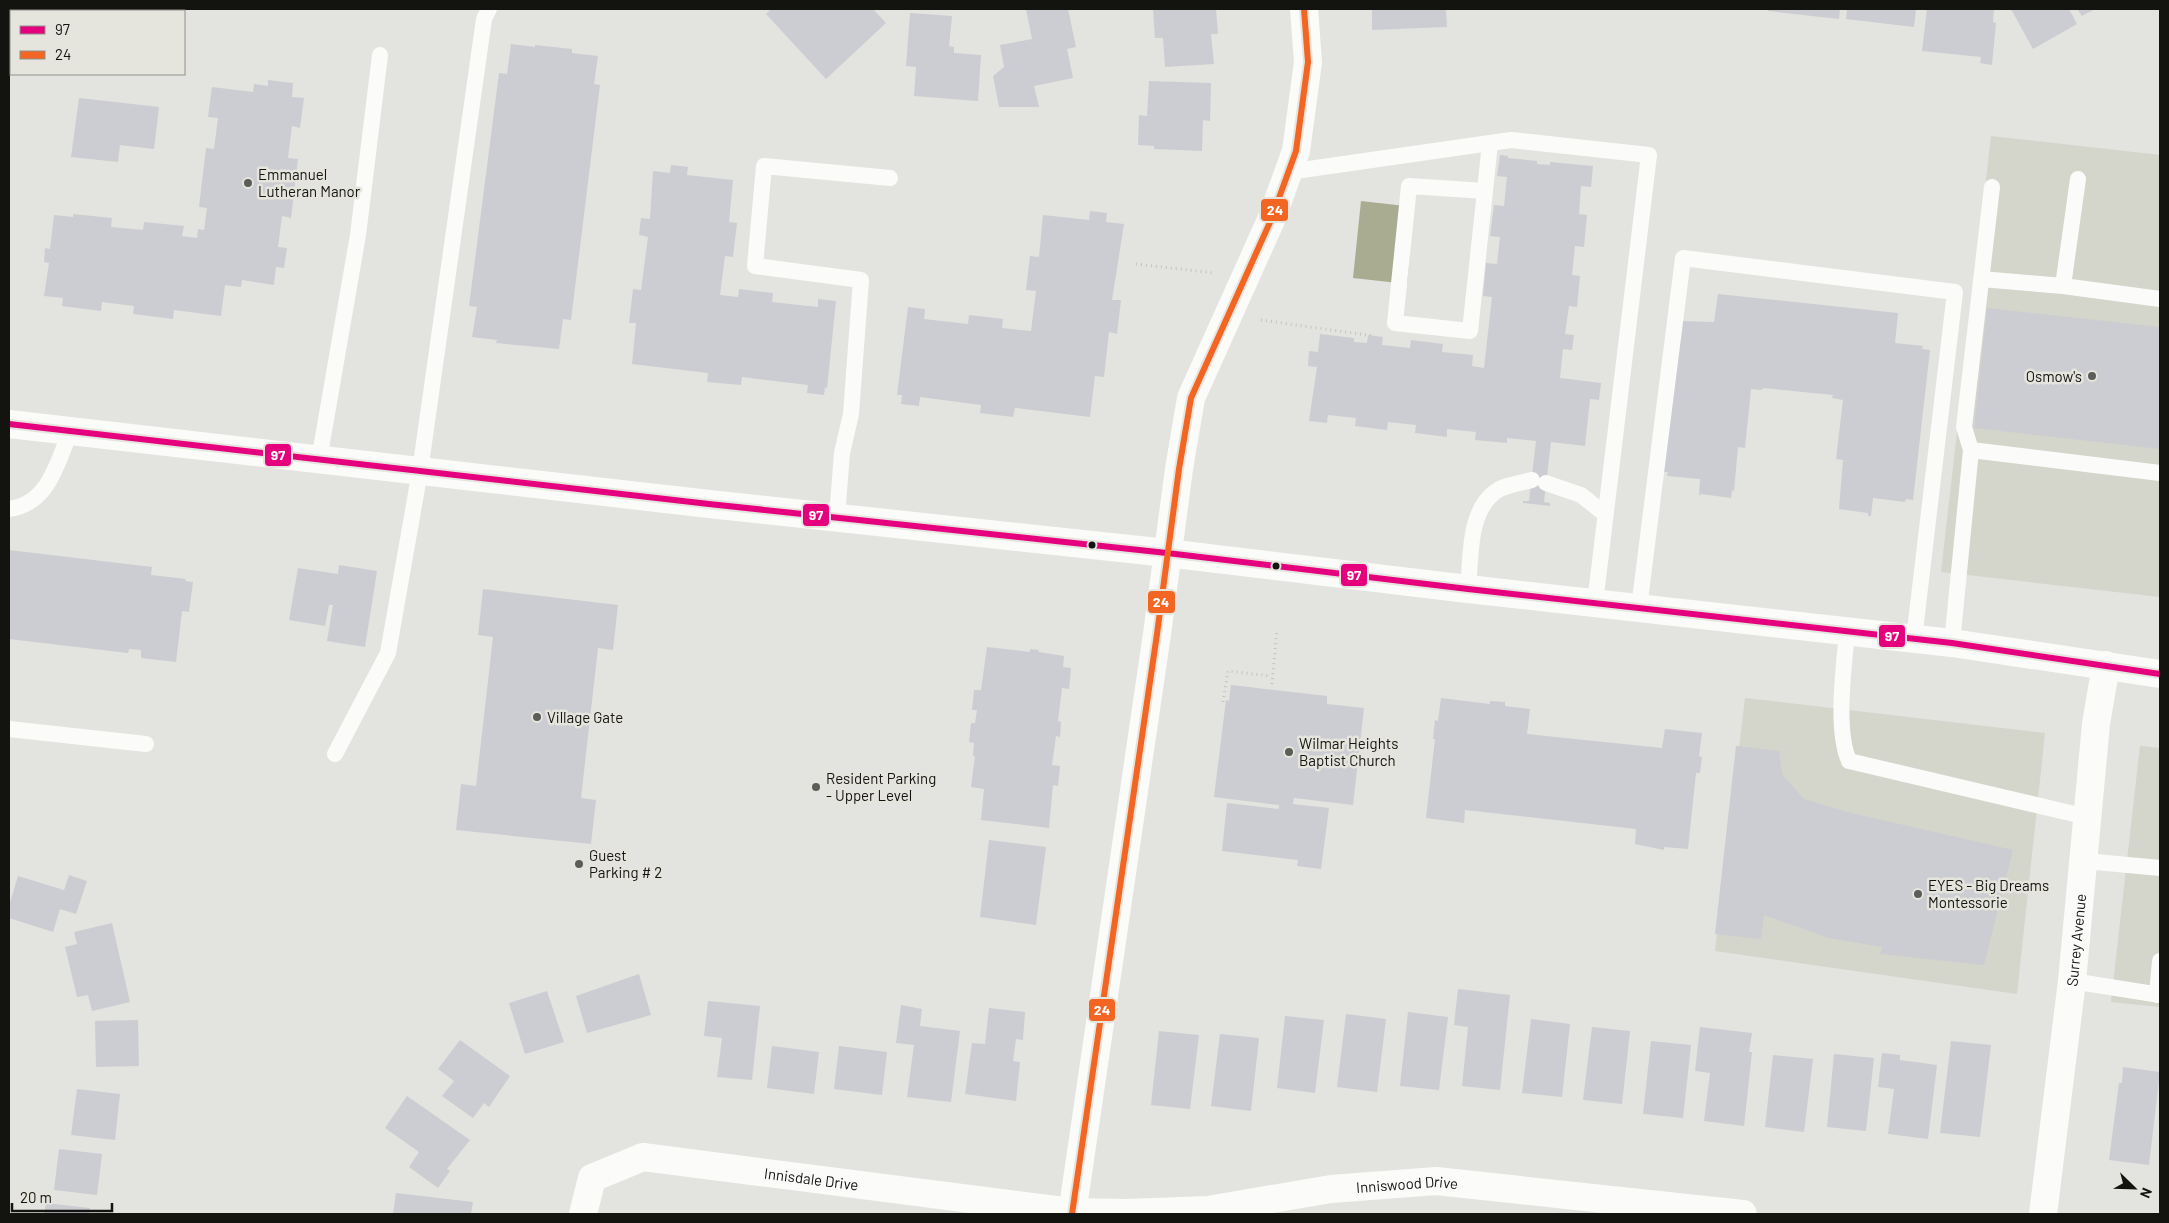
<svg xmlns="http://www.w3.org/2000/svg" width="2169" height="1223" font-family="Barlow,sans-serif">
<rect width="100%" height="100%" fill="#e3e3df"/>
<path fill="#d4d5cb" d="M1991 136 2160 155V597L1941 572Z
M1745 698 2045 733 2017 994 1715 951Z
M2140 746 2160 748V1007L2111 1002Z"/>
<path fill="#aaac91" d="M1361 201 1414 207 1407 284 1353 278Z"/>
<path fill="#cccdd2" d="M771 9H873L886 23 826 79 766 14Z
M1026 9H1068L1076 47 1067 49 1073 78 1034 86 1039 107H999L993 76 1004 67 1000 45 1032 39Z
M1153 9H1216L1218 34H1211L1214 64 1165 67 1163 38H1155Z
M1372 9H1446L1447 27 1372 30Z
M1768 9H1840L1839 19 1768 11Z
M1847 9H1916L1914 27 1846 19Z
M1927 9H1994L1993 22 1996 23 1992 65 1980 63 1981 57 1922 51Z
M2011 9H2069L2077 24 2033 49Z
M2077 9H2095L2082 16Z
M910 13 952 16 949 46 954 47V53L981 55 978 101 914 96 916 67 906 66Z
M511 44 535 47V45L572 49V53L598 56 594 84 600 85 571 320 563 319 559 349 496 343 497 340 472 337 477 307 469 306 499 73 507 74Z
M268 80 293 83 292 97 304 98 300 128 292 126 288 158 298 159 291 218 282 216 278 247 287 248 284 268 276 267 274 285 242 280 241 287 225 285 221 316 174 310 173 319 133 314 134 306 102 302 101 311 62 306 63 298 44 296 49 263 44 262 45 248 50 249 54 215 73 217V214L112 218 111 227 143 230 144 222 184 226 182 236 197 238 198 229 204 230 207 208 199 207 206 148 214 149 218 118 208 117 212 87 253 92 254 84 268 86Z
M1149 81 1211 83 1210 121 1203 120 1202 151 1154 149V146L1138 145 1139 115 1147 116Z
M79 98 159 107 154 149 120 145 118 162 71 157Z
M1500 155 1508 156V158L1537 161V164L1550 165V162L1593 166 1591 187 1581 186 1579 214 1587 215 1584 247 1575 246 1572 275 1580 276 1577 307 1569 306 1565 334 1574 335 1572 350 1563 349 1560 378 1601 383 1599 400 1590 399 1585 446 1551 442 1544 502 1550 503V506L1523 503V501H1529L1536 441 1507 438V443L1475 440 1476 432 1447 429V437L1415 433 1416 425 1388 422 1387 430 1355 426 1356 418 1328 415 1327 423 1309 421 1317 367 1308 366 1309 351 1318 352 1320 334 1354 338V342L1367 343 1368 335 1383 337 1382 345 1410 348 1411 340 1443 344 1442 352 1473 355 1472 366 1484 368 1492 297 1483 296 1486 263 1497 264 1500 237 1490 236 1494 205 1504 206 1507 177 1497 176Z
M671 165 688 167 687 175 733 180 729 222 737 223 733 257 725 256 720 295 738 297 739 289 773 293 772 302 818 307V299L836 301 827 388 825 387 824 395 807 393 808 385 742 377 741 385 707 382 708 373 632 364 636 323H629L633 289 641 290 648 237 639 235 641 218 650 219 653 171 670 173Z
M1090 211 1107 213 1106 222 1124 224 1112 300H1121L1117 334 1109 332 1104 377 1095 376 1090 417 1015 408 1013 417 980 413 981 405 920 397 919 406 901 404 902 395H897L908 307 925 309 924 319 968 324 969 315 1003 319 1002 328 1031 331 1036 291 1026 290 1030 256 1039 257 1043 215 1089 220Z
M1718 294 1898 313 1895 343 1923 346 1922 349 1930 350 1913 500 1906 499 1905 502 1873 498 1871 516H1868V513L1839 509 1843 460 1836 459 1843 400 1832 398 1833 395 1763 388 1762 390 1751 389 1745 448 1738 447 1734 491 1732 490 1731 498 1701 494 1699 496 1700 479 1667 476 1668 472H1661L1678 321 1714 322Z
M1987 308 2160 327V449L1974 428Z
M9 550 152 567 151 575 186 579 185 581 193 582 189 612 182 611 176 662 141 658V650L129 649 128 653 9 639Z
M339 565 377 571 365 647 327 641 333 605H329L325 626 289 620 298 568 338 574Z
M483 589 618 605 613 650 598 648 581 798 596 800 591 844 456 830 461 784 476 786 493 637 478 635Z
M987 647 1030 652V649L1039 650 1038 652 1064 656 1063 667 1071 668 1069 689 1062 688 1058 721 1061 722 1060 737 1056 736 1052 765 1060 766 1058 786 1053 785 1049 828 981 820 984 789 971 787 975 756H973L974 743 969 742 971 723H975L977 710H972L974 690H981Z
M1231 685 1327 696V704L1364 708 1353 805 1294 798 1293 804 1329 808 1321 869 1297 866 1298 860 1222 851 1227 803 1279 809V805L1214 797 1226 700 1229 701Z
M1441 698 1490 704V701L1505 702V706L1530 709 1527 734 1662 748 1665 729 1702 733 1699 756 1702 757 1700 773H1696L1688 849 1664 847V850L1635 844 1636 829 1465 810 1464 823 1426 818 1435 739H1433L1435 720 1438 721Z
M1736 746 1779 751 1782 774 1804 799 1847 812 2013 850 1984 965 1880 954 1882 947 1829 938 1764 915 1761 939 1715 934Z
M989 840 1046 847 1036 925 980 917Z
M69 875 87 881 76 914 60 909 53 932 9 918V906L18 876 64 890Z
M112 923 130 1002 92 1011 88 995 77 997 65 947 77 944 74 932Z
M639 974 651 1015 587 1033 576 996Z
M1458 989 1510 995 1500 1090 1462 1086 1468 1027 1454 1025Z
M547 991 564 1042 525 1054 509 1003Z
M708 1001 760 1006 752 1080 717 1077 722 1038 704 1036Z
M901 1005 922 1009 920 1026 960 1031 951 1102 907 1097 914 1045 896 1043Z
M989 1008 1025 1012 1023 1040 1016 1039 1013 1061 1020 1062 1016 1101 965 1094 972 1043 985 1044Z
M1408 1012 1448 1017 1439 1090 1400 1086Z
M1346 1014 1386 1019 1377 1092 1337 1087Z
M1285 1016 1324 1020 1315 1093 1277 1088Z
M1531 1019 1570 1024 1562 1097 1522 1093Z
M138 1020 139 1066 96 1067 95 1021Z
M1592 1027 1630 1031 1622 1104 1583 1100Z
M1700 1027 1752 1033 1749 1052H1752L1744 1126 1704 1121 1710 1073 1695 1071Z
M1159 1031 1199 1035 1190 1109 1151 1105Z
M1220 1034 1259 1038 1251 1111 1211 1106Z
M460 1040 510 1076 489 1107 484 1103 473 1118 442 1096 454 1081 438 1069Z
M1651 1041 1691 1045 1683 1118 1643 1114Z
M1951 1041 1991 1045 1980 1137 1940 1133Z
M772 1046 819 1052 814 1094 767 1088Z
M839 1046 887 1052 882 1095 834 1089Z
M1882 1053 1900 1055V1060L1937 1065 1928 1139 1888 1134 1894 1089 1878 1087Z
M1834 1054 1874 1058 1866 1131 1827 1127Z
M1773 1055 1813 1059 1804 1132 1765 1127Z
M2123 1067 2160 1072 2149 1165 2109 1160 2119 1083H2122Z
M77 1089 120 1094 115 1140 71 1135Z
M407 1096 470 1140 447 1169 450 1171 438 1188 409 1167 419 1152 385 1128Z
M59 1149 102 1154 97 1195 54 1190Z
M396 1193 473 1202 471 1214H393Z
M46 1203 90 1208 89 1214H44Z"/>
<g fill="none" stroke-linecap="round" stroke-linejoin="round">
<path stroke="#c3c3c2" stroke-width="3" stroke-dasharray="1 4" stroke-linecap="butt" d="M1136 264 1214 273
M1261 320 1374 336
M1272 684 1277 629
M1223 702 1228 671 1271 676"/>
<path stroke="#fbfbfa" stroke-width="16" d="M1288 172 1511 140 1649 155 1595 603
M2078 179 2063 286 2160 299
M1409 186 1485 191 1470 331 1395 323Z
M1485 191 1490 143
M1981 279 2063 286
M1971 450 1964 427 1992 187
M319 460 358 235 380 55
M1546 483 1581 495 1605 514
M9 509C48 504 57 464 70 432
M837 517 842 453 851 414 861 280 755 266 764 166 890 178
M1468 589C1471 558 1468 512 1495 492 1504 485 1521 483 1532 480
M1639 608 1683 258 1955 292 1914 639
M1847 632C1844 667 1835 729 1849 761L2087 817
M1952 643 1971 450 2160 473
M9 729 146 744
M335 754 388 653 420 471 484 19 489 9
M2085 861 2160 868
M2072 981 2160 995
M2157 995 2160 961"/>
<g stroke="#fbfbfa" stroke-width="28">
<path id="s1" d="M583 1214 592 1178 643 1157 1072 1212 1127 1213 1208 1210 1331 1189 1436 1181 1743 1214"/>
<path d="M1072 1214 1157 634 1179 469 1191 398 1271 220 1296 151 1308 62 1304 9"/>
<path id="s2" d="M2043 1214 2072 981 2096 724 2106 665"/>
</g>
<path stroke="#fbfbfa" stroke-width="28" d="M9 424 709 504 1167 553 1468 589 1952 643 2160 674"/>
<g stroke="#e5e5dd" stroke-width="10">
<path id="bus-1" d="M9 424 709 504 1167 553 1468 589 1952 643 2160 674"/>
</g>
<g stroke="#e5e5dd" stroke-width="10">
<path id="bus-2" d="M1072 1214 1157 634 1179 469 1191 398 1271 220 1296 151 1308 62 1304 9"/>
</g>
<use href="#bus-1" stroke="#e5007d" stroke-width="6"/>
<use href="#bus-2" stroke="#f26522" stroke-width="6"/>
</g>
<g fill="#5c5c58" stroke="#e5e5dd" stroke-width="2">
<circle cx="248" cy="183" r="5"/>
<circle cx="2092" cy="376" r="5"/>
<circle cx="537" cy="717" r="5"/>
<circle cx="1289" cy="752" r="5"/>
<circle cx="816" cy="787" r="5"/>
<circle cx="579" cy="864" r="5"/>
<circle cx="1918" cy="894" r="5"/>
</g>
<g fill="#131310" stroke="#e5e5dd" stroke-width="2">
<circle cx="1092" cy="545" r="4.5"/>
<circle cx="1276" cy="566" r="4.5"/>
</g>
<g text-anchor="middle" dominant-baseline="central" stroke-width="5" stroke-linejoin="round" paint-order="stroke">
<g font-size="15" fill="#131310" stroke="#e5e5dd" text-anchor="start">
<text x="258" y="174">Emmanuel<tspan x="258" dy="17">Lutheran Manor</tspan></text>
<text x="2082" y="376" text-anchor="end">Osmow's</text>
<text x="547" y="717">Village Gate</text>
<text x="1299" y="743">Wilmar Heights<tspan x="1299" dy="17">Baptist Church</tspan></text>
<text x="826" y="778">Resident Parking<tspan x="826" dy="17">- Upper Level</tspan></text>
<text x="589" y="855">Guest<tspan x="589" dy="17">Parking # 2</tspan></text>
<text x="1928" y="885">EYES - Big Dreams<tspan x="1928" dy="17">Montessorie</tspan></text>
</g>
<g font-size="15" fill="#131310" stroke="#e5e5dd">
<text stroke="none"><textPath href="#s2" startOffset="276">Surrey Avenue</textPath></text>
<text stroke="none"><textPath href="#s1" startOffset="262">Innisdale Drive</textPath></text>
<text stroke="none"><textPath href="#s1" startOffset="862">Inniswood Drive</textPath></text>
</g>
</g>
<g stroke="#e5e5dd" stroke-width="2">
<rect x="1260" y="198" width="29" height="24" rx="5" fill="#f26522"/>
<rect x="264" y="443" width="28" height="24" rx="5" fill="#e5007d"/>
<rect x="802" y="503" width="28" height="24" rx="5" fill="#e5007d"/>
<rect x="1340" y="563" width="28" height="24" rx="5" fill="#e5007d"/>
<rect x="1147" y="590" width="29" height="24" rx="5" fill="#f26522"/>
<rect x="1878" y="624" width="28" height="24" rx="5" fill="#e5007d"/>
<rect x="1088" y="998" width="28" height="24" rx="5" fill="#f26522"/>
</g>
<g font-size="14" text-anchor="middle" font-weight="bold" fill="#fff">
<text x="1275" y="215">24</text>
<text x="278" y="460">97</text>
<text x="816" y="520">97</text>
<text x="1354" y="580">97</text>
<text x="1161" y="607">24</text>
<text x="1892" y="641">97</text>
<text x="1102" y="1015">24</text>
</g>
<rect width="2169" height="1223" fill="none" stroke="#131310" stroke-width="20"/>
<rect x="10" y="10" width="175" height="65" fill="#e5e5dd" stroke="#91918b"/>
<rect x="20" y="26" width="25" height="8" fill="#e5007d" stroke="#91918b"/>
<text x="55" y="35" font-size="15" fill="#131310">97</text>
<rect x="20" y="51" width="25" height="8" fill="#f26522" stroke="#91918b"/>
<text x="55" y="60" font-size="15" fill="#131310">24</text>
<g transform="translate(2134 1188) rotate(113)" stroke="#e5e5dd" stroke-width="4" paint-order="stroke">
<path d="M0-4L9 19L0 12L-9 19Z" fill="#131310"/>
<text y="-8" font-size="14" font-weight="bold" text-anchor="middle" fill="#131310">N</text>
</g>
<path d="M12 1203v8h100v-8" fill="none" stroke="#131310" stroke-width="2.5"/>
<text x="20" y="1203" font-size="15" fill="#131310" stroke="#e5e5dd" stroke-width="4" paint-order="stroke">20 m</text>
</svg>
